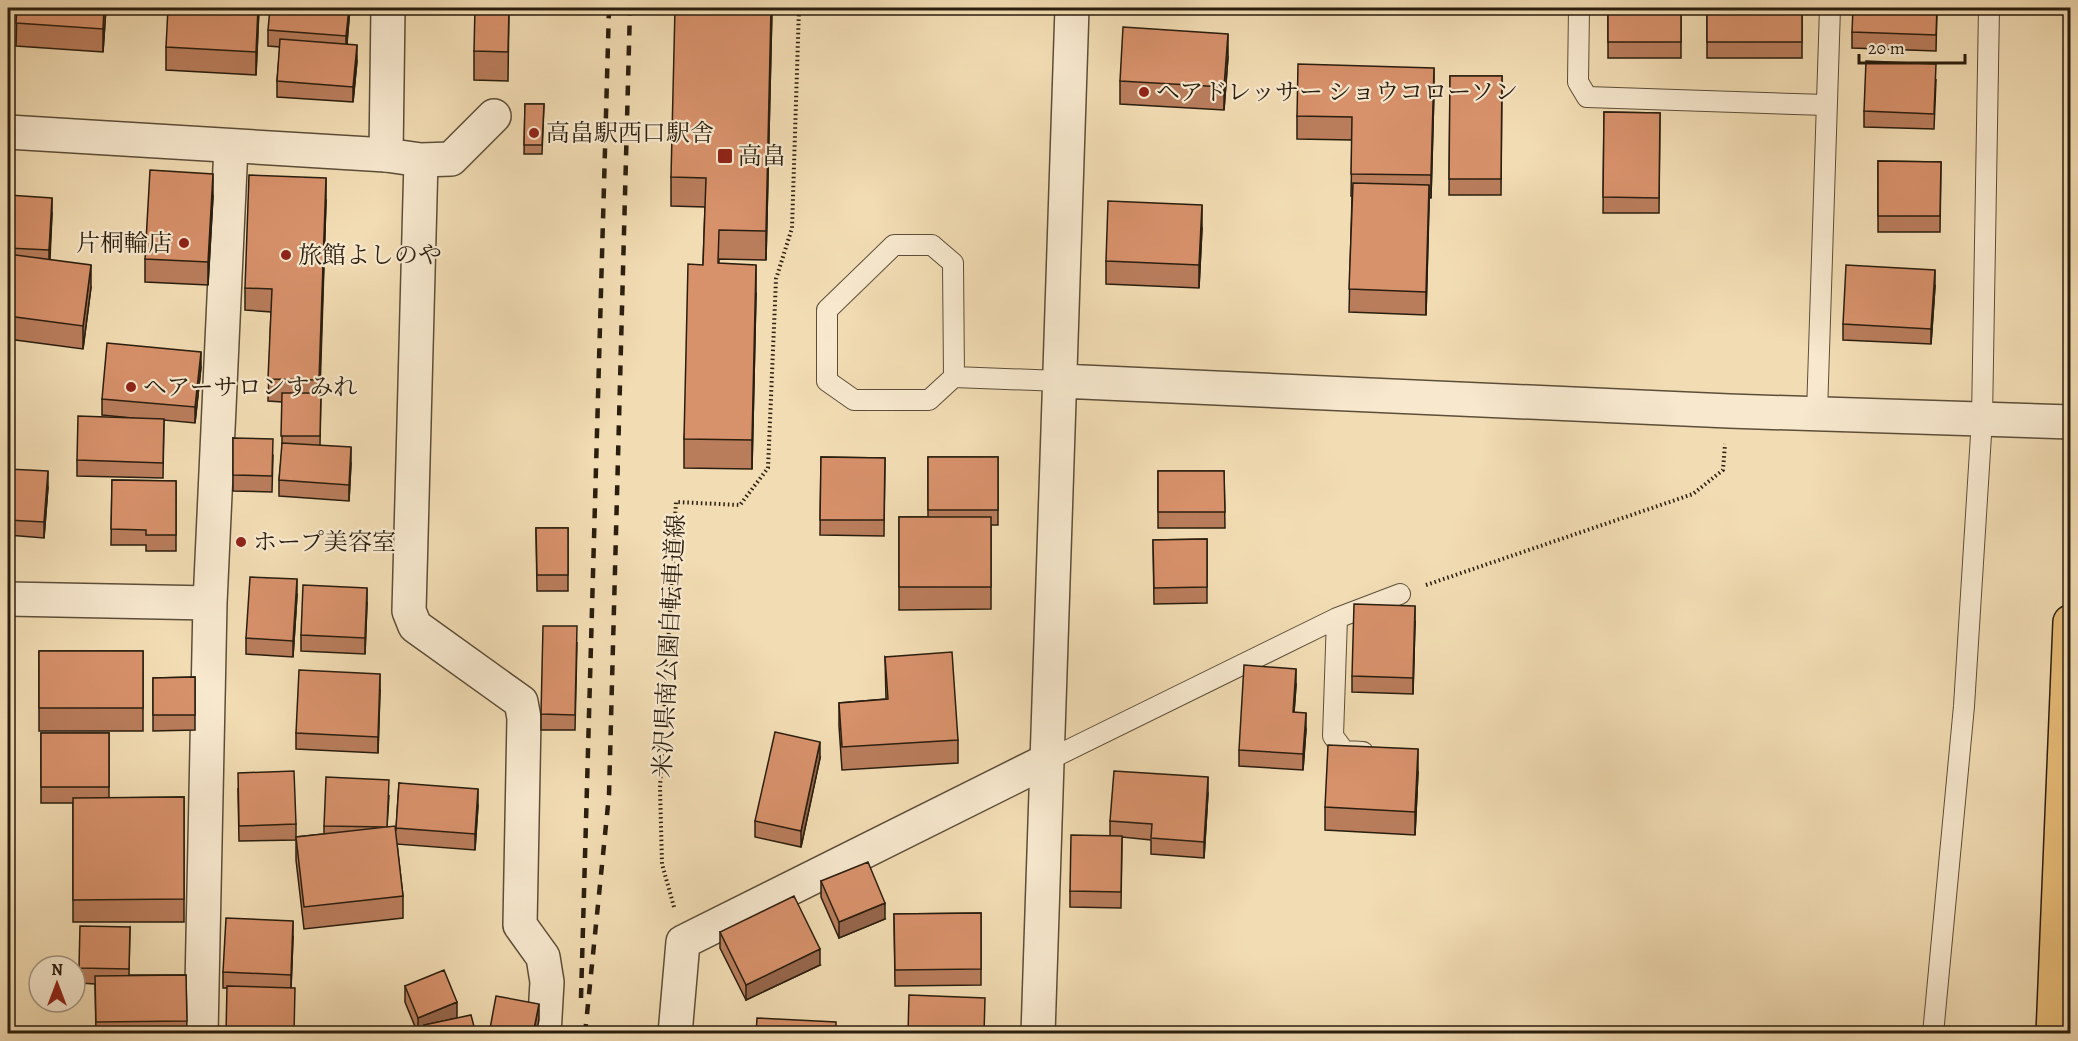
<svg xmlns="http://www.w3.org/2000/svg" width="2078" height="1041" font-family="Alegreya,'Noto Serif JP',serif">
<rect width="100%" height="100%" fill="#f2dcb3"/>
<filter id="stains"><feTurbulence type="fractalNoise" baseFrequency=".00333" numOctaves="4"/><feColorMatrix values="0 0 0 0 .2 0 0 0 0 .09 0 0 0 0 .02 0 0 0 .5 -.17"/></filter>
<radialGradient id="worn" r=".72"><stop offset=".6" stop-color="#630" stop-opacity="0"/><stop offset="1" stop-color="#630" stop-opacity=".3"/></radialGradient>
<g fill="none" stroke-linecap="round" stroke-linejoin="round">
<g stroke="#5c4e38" stroke-width="22">
<path id="service" d="M1579 8 1578 82 1587 97 1826 105
M954 377 953 263 932 245H894L827 310V381L854 400H929L954 377 1060 381
M1817 413 1830 8
M1337 618 1333 736 1344 751 1363 752
M1046 761 1337 618 1400 594
M1933 1034 1964 706 1982 419 1989 8"/>
</g>
<g stroke="#5c4e38" stroke-width="36">
<path id="minor" d="M388 8 386 155 421 160 451 159 494 116
M421 160 409 611 415 626 521 702 524 718 520 925 543 957 547 982 544 1034
M8 599 210 603
M201 1034 210 603 231 146
M675 1034 683 942 1046 761"/>
</g>
<g stroke="#5c4e38" stroke-width="36">
<path id="tertiary" d="M8 132 386 155
M1060 381 1729 411 2070 422
M1038 1034 1072 8"/>
</g>
<g stroke="#2a1e0f" stroke-width="36">
<path id="motorway" d="M2053 1034 2070 622"/>
</g>
<path stroke="#2a1e0f" stroke-width="4" stroke-dasharray="1.5 3" stroke-linecap="butt" d="M1426 585 1693 494 1723 470 1725 444
M674 907 662 864 660 788 676 502 740 505 768 468 776 279 792 228 799 8"/>
<use href="#service" stroke="#f7e8ce" stroke-width="20"/>
<use href="#minor" stroke="#f7e8ce" stroke-width="33"/>
<use href="#tertiary" stroke="#f7e8ce" stroke-width="33"/>
<use href="#motorway" stroke="#e9be7a" stroke-width="33"/>
<path stroke="#2a1e0f" stroke-width="4.5" stroke-dasharray="10 10" stroke-linecap="butt" d="M581 998 609 8
M585 1034 609 795 630 8"/>
</g>
<path fill="#b97d5c" stroke="#2a1e0f" stroke-width="1.5" d="M17 8H106L103 52 16 46Z
M259 8 256 75 166 70V47Z
M350 8 347 44 357 61 353 102 277 97V81L280 47 268 46V30Z
M509 8 508 81 474 80V51Z
M772 8 766 260 719 259V263L756 293 752 469 684 468V439L703 265 705 207 671 206V177Z
M1608 8H1681V58H1608Z
M1707 8H1802V58H1707Z
M1937 8 1936 51 1852 48V32Z
M1228 57 1224 110 1120 104V81Z
M1450 76H1502L1501 195H1449Z
M1936 80 1934 129 1864 127V111Z
M1434 91 1431 198H1429L1426 315 1349 312 1352 196H1351L1352 140 1297 139V116Z
M525 104H544L542 154H524Z
M1604 112 1660 113 1659 213H1603Z
M1878 161 1941 162 1940 232H1878Z
M8 195 52 213 50 259 91 287 83 349 8 339Z
M213 196 208 285 145 282V259Z
M326 201 320 393H321L320 445 351 463 349 501 279 496V480L282 451V402L268 401 271 312 245 310V288Z
M1202 228 1199 288 1106 284V261Z
M1935 286 1931 344 1843 340V324Z
M201 367 195 423 164 420 163 478 77 476V460L133 418 102 415V399Z
M233 438 273 455 272 492 233 491Z
M821 457 885 458 884 536 820 535Z
M928 457H998V525H991V609L899 610V517H928Z
M8 469 48 487 44 538 8 535Z
M1158 471H1224L1225 528H1158Z
M112 480 176 481V551H146V545H111Z
M536 528H568V591H537Z
M1207 539V603L1154 604 1153 540Z
M297 595 293 657 246 654V638Z
M367 603 365 654 301 651V635Z
M1415 622 1413 694 1352 692V676Z
M577 642 575 730H541V714Z
M39 651H143V731H39Z
M885 657 958 740V763L842 770 839 726V703L886 699Z
M195 677V730L153 731V678Z
M1296 685 1294 712 1306 729 1303 770 1239 766V750Z
M380 690 378 753 296 749V733Z
M41 733H109V798L184 797V922H73V803H41Z
M820 758 801 847 755 837V821Z
M1418 772 1415 835 1325 830V807Z
M399 783 478 805 475 850 397 844 403 896V918L304 929 296 860V837L324 834V826L389 796 387 827 396 830Z
M238 789 296 824V840L239 841Z
M1208 793 1204 858 1151 854V840L1122 837 1121 908 1070 907V891L1110 836V821Z
M821 881 885 919 839 938 821 897Z
M981 913V985L895 986 894 914Z
M130 927 129 975H186L187 1034H96L95 984 79 983V968Z
M720 932 820 965 746 1000 720 948Z
M293 937 291 988H223V972Z
M405 986 457 1018 476 1034H424V1032L418 1034 405 1002Z"/>
<path fill="#96664b" stroke="#2a1e0f" stroke-width="1.5" d="M104 8H106L103 52V29Z
M258 8H259L256 75V52Z
M349 8H350L346 52V36Z
M771 8H772L766 260V231Z
M1228 34V57L1224 110V87Z
M357 45V61L353 102V87Z
M1434 68V91L1431 198V175Z
M213 174V196L208 285V262Z
M326 178V201L319 403V380Z
M1429 185V208L1426 315V292Z
M52 198V213L49 266V250Z
M1202 205V228L1199 288V265Z
M91 265V287L83 349V326Z
M756 265V293L752 469V440Z
M1935 270V286L1931 344V329Z
M201 352V367L195 423V407Z
M351 447V463L349 501V485Z
M48 471V487L44 538V522Z
M297 579V595L293 657V641Z
M367 588V603L365 654V638Z
M1415 606V622L1413 694V678Z
M1296 669V685L1293 727V712Z
M380 674V690L378 753V737Z
M1306 713V729L1303 770V754Z
M820 742V758L801 847V831Z
M1418 749V772L1415 835V812Z
M1208 777V793L1204 858V842Z
M478 789V805L475 850V834Z
M885 903V919L839 938V922Z
M293 921V937L291 990V975Z
M820 949V965L746 1000V985Z
M457 1002V1018L424 1025V1032L418 1034V1018Z
M539 1004V1020L536 1034H533Z"/>
<path fill="#d7916b" stroke="#2a1e0f" stroke-width="1.5" d="M17 8H104L103 29 16 23Z
M168 8H258L256 52 166 47Z
M270 8H349L346 36 268 30Z
M475 8H509L508 52 474 51Z
M675 8H771L766 231 719 230 718 263 756 265 752 440 684 439 688 264 703 265 706 178 671 177Z
M1608 8H1681V42H1608Z
M1707 8H1802V42H1707Z
M1853 8H1937L1936 35 1852 32Z
M1123 27 1228 34 1224 87 1120 81Z
M280 39 357 45 353 87 277 81Z
M1866 61 1936 64 1934 114 1864 111Z
M1298 64 1434 68 1431 175 1351 174 1352 117 1297 116Z
M1450 76H1502L1501 179H1449Z
M525 104H544L542 145H524Z
M1604 112 1660 113 1659 198 1603 197Z
M1878 161 1941 162 1940 216H1878Z
M150 170 213 174 208 262 145 259Z
M249 175 326 178 319 380 268 379 272 289 245 288Z
M1353 183 1429 185 1426 292 1349 289Z
M8 195 52 198 49 250 8 248Z
M1108 201 1202 205 1199 265 1106 261Z
M8 254 91 265 83 326 8 316Z
M1846 265 1935 270 1931 329 1843 324Z
M107 343 201 352 195 407 102 399Z
M282 393H321L320 436H281Z
M78 416 164 419 163 463 77 460Z
M233 438 273 439 272 476 233 475Z
M282 443 351 447 349 485 279 480Z
M821 457 885 458 884 520H820Z
M928 457H998V510H928Z
M8 469 48 471 44 522 8 520Z
M1158 471H1224L1225 512H1158Z
M112 480 176 481V535H146V530L111 529Z
M899 517H991V587H899Z
M536 528H568V575H537Z
M1207 539V587L1154 588 1153 540Z
M250 577 297 579 293 641 246 638Z
M303 585 367 588 365 638 301 635Z
M1354 604 1415 606 1413 678 1352 676Z
M543 626H577L575 715 541 714Z
M39 651H143V708H39Z
M952 652 958 740 842 747 839 703 888 699 885 657Z
M1244 665 1296 669 1293 712 1306 713 1303 754 1239 750Z
M299 670 380 674 378 737 296 733Z
M195 677V715H153V678Z
M775 732 820 742 801 831 755 821Z
M41 733H109V787H41Z
M1328 745 1418 749 1415 812 1325 807Z
M294 771 296 824 239 826 238 773Z
M1114 771 1208 777 1204 842 1151 838 1152 824 1110 821Z
M326 777 389 780 387 827 324 826Z
M399 783 478 789 475 834 396 828Z
M184 797V899L73 900V798Z
M395 826 403 896 304 907 296 837Z
M1071 835 1122 836 1121 892 1070 891Z
M868 862 885 903 839 922 821 881Z
M794 896 820 949 746 985 720 932Z
M981 913V969L895 970 894 914Z
M226 918 293 921 291 975 223 972Z
M80 926 130 927 129 969 79 968Z
M444 970 457 1002 418 1018 405 986Z
M186 975 187 1021 96 1022 95 976Z
M227 986 295 988 294 1034H226Z
M909 995 985 998 984 1034H908Z
M496 996 539 1004 533 1034H489Z
M471 1015 476 1034H425L424 1025Z
M757 1018 836 1022V1034H756Z"/>
<g fill="#8f2418" stroke="#f7e8ce" stroke-width="2">
<circle cx="1144" cy="92" r="6"/>
<circle cx="534" cy="133" r="6"/>
<rect x="717" y="148" width="16" height="16" rx="3"/>
<circle cx="184" cy="243" r="6"/>
<circle cx="286" cy="255" r="6"/>
<circle cx="131" cy="387" r="6"/>
<circle cx="241" cy="542" r="6"/>
</g>
<g text-anchor="middle" dominant-baseline="central" stroke-width="4.5" stroke-linejoin="round" paint-order="stroke">
<g font-size="24" fill="#2a1e0f" stroke="#f7e8ce" text-anchor="start">
<text x="1156" y="92">ヘアドレッサー ショウコローソン</text>
<text x="546" y="133">高畠駅西口駅舎</text>
<text x="738" y="156">高畠</text>
<text x="172" y="243" text-anchor="end">片桐輪店</text>
<text x="298" y="255">旅館よしのや</text>
<text x="143" y="387">ヘアーサロンすみれ</text>
<text x="253" y="542">ホープ美容室</text>
</g>
<g font-size="24" fill="#2a1e0f" stroke="#f7e8ce">
<text transform="translate(669 646) rotate(-87)">米沢県南公園自転車道線</text>
</g>
</g>
<rect width="2078" height="1041" fill="none" stroke="#f2dcb3" stroke-width="30"/>
<rect x="9" y="9" width="2060" height="1023" fill="none" stroke="#2a1e0f" stroke-width="3"/>
<rect x="15" y="15" width="2048" height="1011" fill="none" stroke="#2a1e0f" stroke-width="1.5"/>
<g transform="translate(57 984)"><circle r="28" fill="#f7e8ce" stroke="#a59782" stroke-width="1.5"/>
<path d="M0-4.5L10 22L0 15L-10 22Z" fill="#8f2418"/>
<text y="-9" font-size="16" font-weight="bold" text-anchor="middle" fill="#2a1e0f">N</text>
</g>
<path d="M1859 54v9h106v-9" fill="none" stroke="#2a1e0f" stroke-width="3"/>
<text x="1868" y="54" font-size="18" fill="#2a1e0f" stroke="#f7e8ce" stroke-width="4.5" paint-order="stroke">20 m</text>
<rect width="100%" height="100%" filter="url(#stains)"/>
<rect width="100%" height="100%" fill="url(#worn)"/>
</svg>
